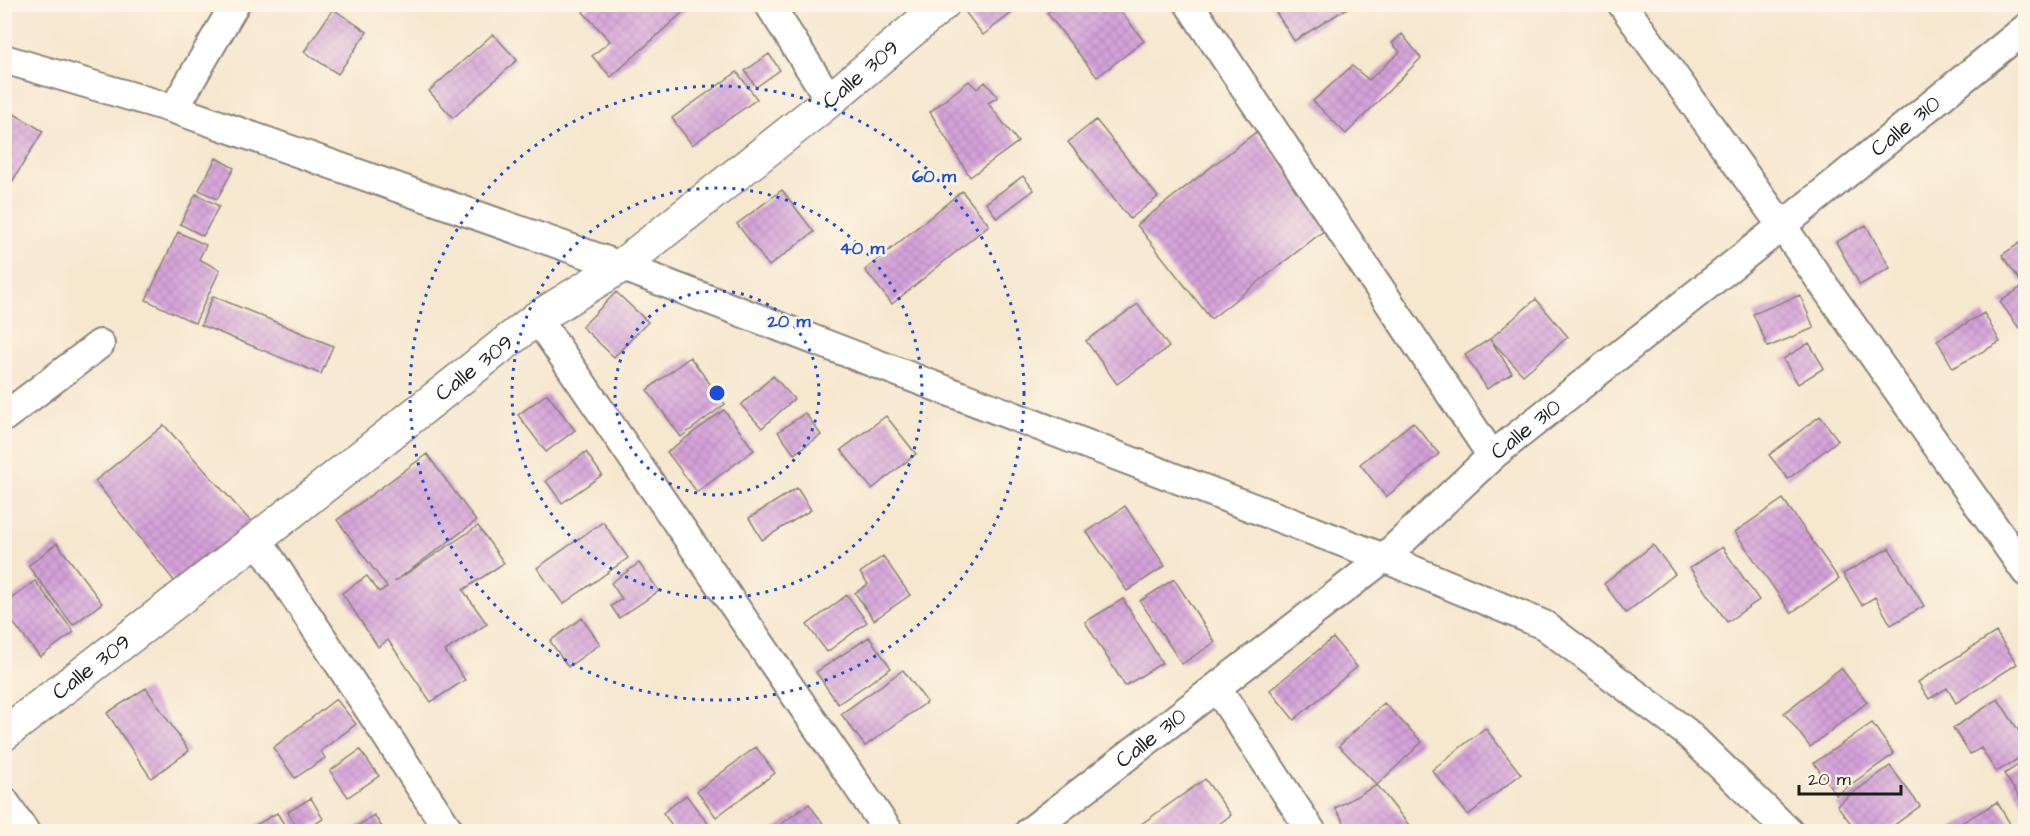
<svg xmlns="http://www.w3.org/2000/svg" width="2030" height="836" font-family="'Architects Daughter',sans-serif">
<defs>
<pattern id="building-cross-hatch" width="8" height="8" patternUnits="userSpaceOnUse" patternTransform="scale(1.5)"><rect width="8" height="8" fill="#d4a1d9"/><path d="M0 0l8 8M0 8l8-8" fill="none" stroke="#b58aba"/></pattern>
</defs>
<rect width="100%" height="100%" fill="#fcf5e5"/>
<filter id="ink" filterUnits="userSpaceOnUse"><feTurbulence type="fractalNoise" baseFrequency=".0167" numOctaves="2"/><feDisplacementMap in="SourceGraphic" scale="12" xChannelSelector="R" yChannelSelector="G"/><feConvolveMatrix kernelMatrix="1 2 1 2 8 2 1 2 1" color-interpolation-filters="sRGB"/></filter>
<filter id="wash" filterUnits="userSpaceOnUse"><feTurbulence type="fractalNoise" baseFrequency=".008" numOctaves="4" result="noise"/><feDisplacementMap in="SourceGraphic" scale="24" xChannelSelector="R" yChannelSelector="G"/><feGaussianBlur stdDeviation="1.35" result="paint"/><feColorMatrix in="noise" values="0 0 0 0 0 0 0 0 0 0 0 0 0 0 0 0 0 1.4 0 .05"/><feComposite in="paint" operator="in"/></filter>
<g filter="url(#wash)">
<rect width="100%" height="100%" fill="#f6e7cf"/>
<g id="blocks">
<path fill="url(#building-cross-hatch)" d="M591 4H692L611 77 592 56 610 41 583 12Z
M1058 4H1115L1144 41 1097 77 1047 13Z
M1271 4H1354L1294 41Z
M977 5H1022L983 35 966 13Z
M333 9 367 32 338 74 304 52Z
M493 34 517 60 453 118 429 91Z
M1402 34 1421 58 1346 134 1313 101 1352 66 1369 80 1400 52 1392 43Z
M769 54 780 70 756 87 745 71Z
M737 72 757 99 692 145 672 118Z
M969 81 977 89 985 82 998 97 988 103 1018 142 970 177 930 112Z
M11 112 43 131 4 195V123Z
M1096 120 1158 197 1130 219 1068 142Z
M1256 132 1330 226 1211 319 1137 225Z
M216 158 234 168 217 199 199 190Z
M1023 176 1034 190 997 218 986 203Z
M782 190 814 232 769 266 737 224Z
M962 191 989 225 892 304 865 270Z
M196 194 219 206 203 236 180 224Z
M1866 225 1890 268 1860 285 1836 242Z
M178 232 206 245 199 259 220 270 195 323 146 300Z
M2026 239V278L2021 282 2002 255Z
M2026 284V323L2019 328 2000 302Z
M616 292 648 322 614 357 582 327Z
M1800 295 1814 328 1768 347 1753 314Z
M213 296 333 346 321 374 201 325Z
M1536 299 1568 337 1523 375 1490 339 1512 373 1487 389 1465 355 1490 339Z
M1138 304 1169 347 1117 384 1086 341Z
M1984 313 2000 342 1953 368 1937 340Z
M1809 343 1824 368 1798 384 1783 359Z
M690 357 725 404 681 437 647 390Z
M773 376 794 399 762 428 741 405Z
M547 394 575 430 546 452 518 415Z
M724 410 754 450 697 492 667 452Z
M805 413 821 435 794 454 778 432Z
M886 416 916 454 872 489 841 450Z
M1820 416 1838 440 1788 479 1769 455Z
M1413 422 1439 454 1386 497 1360 464Z
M164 425 253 524 175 582 95 481Z
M586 452 602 475 562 503 546 481Z
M427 454 476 521 394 582 478 526 504 563 463 590 487 624 445 651 465 680 431 702 388 640 378 647 342 593 367 576 379 592 387 587 337 520Z
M797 488 811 510 762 540 749 518Z
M1783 499 1839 579 1791 613 1735 532Z
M2026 501V514L2020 505Z
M1125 506 1165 566 1127 591 1087 532Z
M603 522 628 558 563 604 537 568Z
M57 543 102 603 73 625 28 566Z
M1653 545 1675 574 1626 613 1604 584Z
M1722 547 1759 600 1727 622 1690 568Z
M1889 548 1924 606 1891 625 1875 597 1862 605 1843 574Z
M883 556 910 595 874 620 855 593 868 584 860 573Z
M639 563 659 591 619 618 611 606 622 599 611 583Z
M1174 579 1215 642 1182 664 1140 601Z
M35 581 74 632 40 657 4 611V604Z
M847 595 867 622 827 652 807 625Z
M1123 599 1162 663 1125 686 1085 622Z
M582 618 600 644 568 667 550 641Z
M1996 632 2017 664 1956 703 1947 688 1929 699 1918 682Z
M869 637 891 668 838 704 816 672Z
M1333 638 1357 667 1294 720 1270 690Z
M1841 668 1867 702 1810 747 1784 713Z
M903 670 927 702 865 746 841 714Z
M146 688 189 751 151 778 107 713Z
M336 699 356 724 321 751 325 758 295 778 273 748Z
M1998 699 2026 742V754L1996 772 1981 748 1970 754 1953 728Z
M1384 703 1422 742 1377 785 1411 828 1406 832H1350L1335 808 1377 785 1339 746Z
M1872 723 1894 754 1836 795 1814 763Z
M1485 728 1521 774 1468 815 1432 770Z
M756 747 775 773 716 817 697 791Z
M360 750 379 776 348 797 330 771Z
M2026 760V807L2004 774Z
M1890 766 1920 806 1885 832H1857L1837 805Z
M1205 779 1231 815 1208 832H1130Z
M686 795 710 826 702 832H677L663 813Z
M311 798 323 819 303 832H299L288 812Z
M1997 802 2015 832H1955L1953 828Z
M809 804 829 832H770Z
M277 813 289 832H252L250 828Z
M374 815 385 832H349Z"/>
</g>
</g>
<g filter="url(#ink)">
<use href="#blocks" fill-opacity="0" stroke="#898276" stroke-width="1.5"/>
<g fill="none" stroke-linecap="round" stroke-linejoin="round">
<g stroke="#898276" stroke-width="32">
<g id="street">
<path d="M769 4 830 100"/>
<path d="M1189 4 1492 456"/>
<path d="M1622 4 1782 226 2026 572"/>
<path d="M4 59 174 109 621 266 1384 558 1544 625 1686 732 1789 832"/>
<path d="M174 109 235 4"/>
<path d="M537 318 889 832"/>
<path d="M4 417 100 344"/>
<path d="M257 539 450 832"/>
<path d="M1217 688 1312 832"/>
<path d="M4 801 25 832"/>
<path id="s1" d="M1029 832 1384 558 1492 456 1782 226 2026 28"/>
</g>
</g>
<g stroke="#898276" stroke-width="36">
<g id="secondary">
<path id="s2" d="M4 734 257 539 537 318 621 266 830 100 943 4"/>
</g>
</g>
<use href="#street" stroke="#fff" stroke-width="28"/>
<use href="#secondary" stroke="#fff" stroke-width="33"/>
</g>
</g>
<g fill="none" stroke="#1d4ed8" stroke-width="3" stroke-dasharray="3 6">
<circle cx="717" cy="393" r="102"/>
<circle cx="717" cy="393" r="205"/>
<circle cx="717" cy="393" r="307"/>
</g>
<g text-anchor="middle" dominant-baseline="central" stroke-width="5" stroke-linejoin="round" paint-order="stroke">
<g font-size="22" fill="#1c1c1c" stroke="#fcf5e5">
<text stroke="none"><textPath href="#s2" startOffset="1082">Calle 309</textPath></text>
<text stroke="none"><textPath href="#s1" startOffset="1126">Calle 310</textPath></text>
<text stroke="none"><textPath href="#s2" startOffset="596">Calle 309</textPath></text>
<text stroke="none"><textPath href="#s1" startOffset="640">Calle 310</textPath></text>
<text stroke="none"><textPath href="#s2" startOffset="110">Calle 309</textPath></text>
<text stroke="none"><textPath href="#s1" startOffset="154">Calle 310</textPath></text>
</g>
</g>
<circle cx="717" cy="393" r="9" fill="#1d4ed8" stroke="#fcf5e5" stroke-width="3"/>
<g font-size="18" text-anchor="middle" font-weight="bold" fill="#1d4ed8" stroke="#fcf5e5" stroke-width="5" stroke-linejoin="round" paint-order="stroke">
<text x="934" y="182">60 m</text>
<text x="862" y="254">40 m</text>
<text x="789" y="327">20 m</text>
</g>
<rect width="2030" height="836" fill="none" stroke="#fcf5e5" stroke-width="24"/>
<path d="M1799 785v9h102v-9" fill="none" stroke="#1c1c1c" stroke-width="3"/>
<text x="1808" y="785" font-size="18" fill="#1c1c1c" stroke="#fcf5e5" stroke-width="4.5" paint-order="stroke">20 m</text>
</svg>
